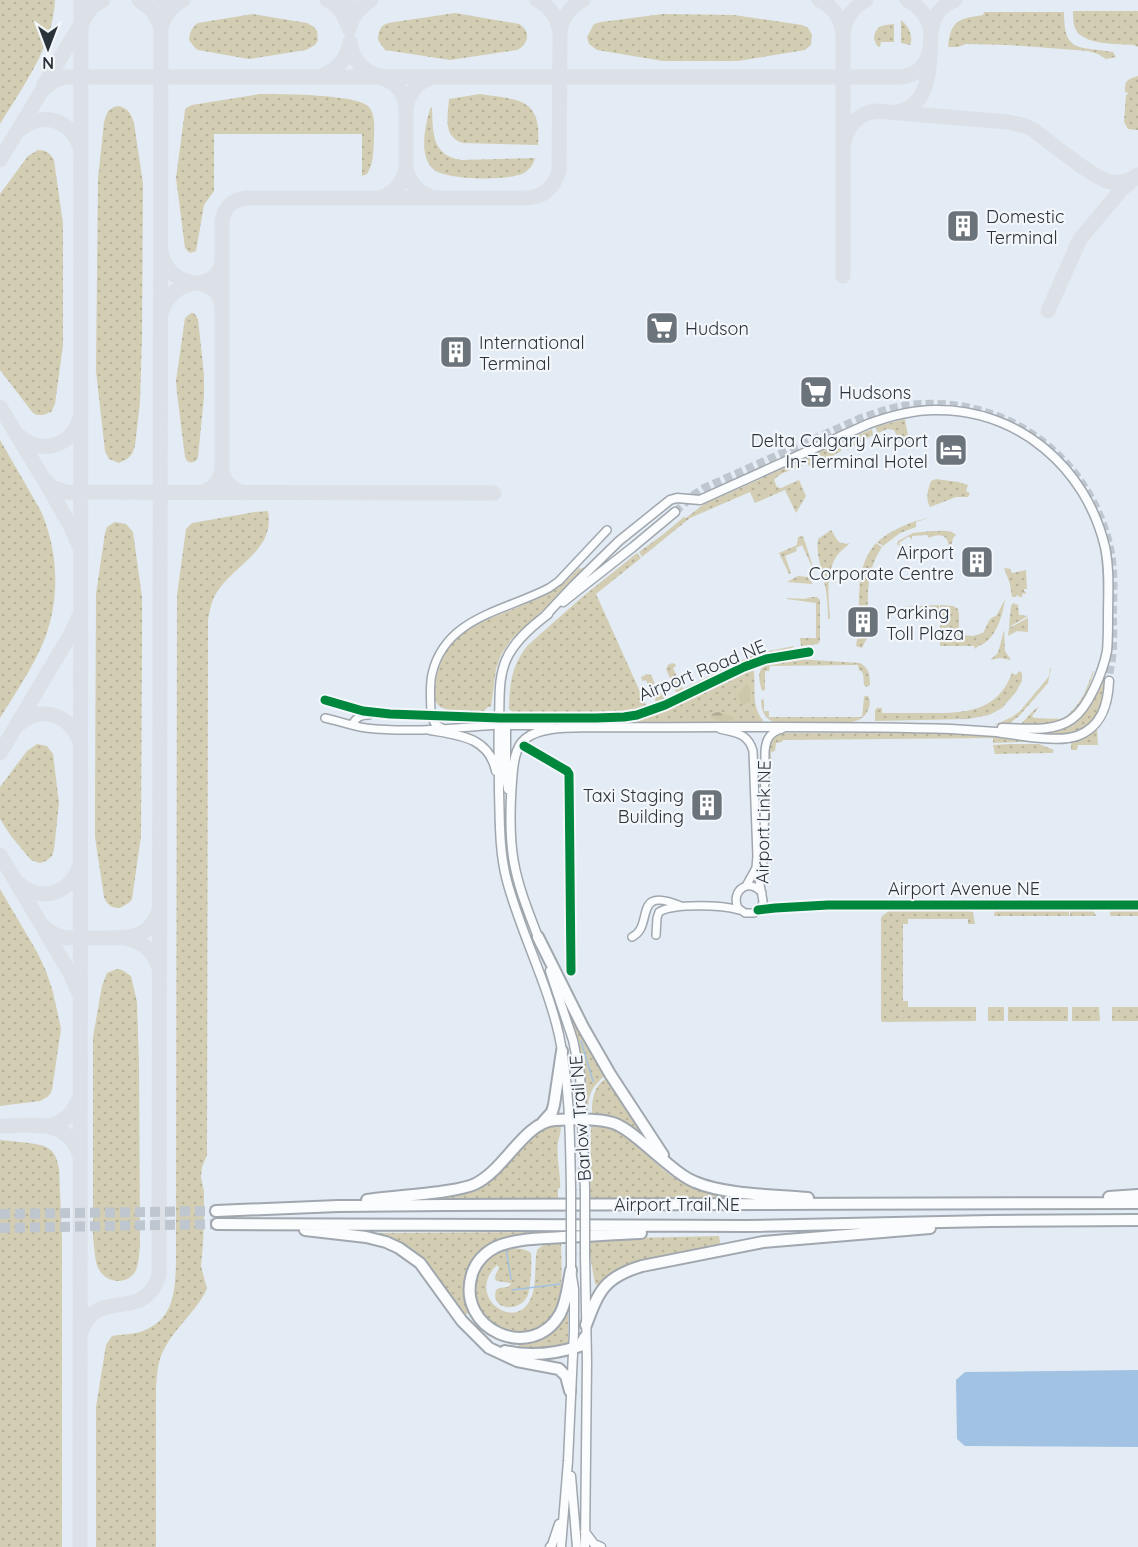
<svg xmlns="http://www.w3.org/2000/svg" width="1138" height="1547" font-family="Quicksand,sans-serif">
<defs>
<pattern id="grass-dots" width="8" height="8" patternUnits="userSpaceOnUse" patternTransform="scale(1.5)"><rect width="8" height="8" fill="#d3ceb3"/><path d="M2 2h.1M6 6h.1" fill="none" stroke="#b5b19b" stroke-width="1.8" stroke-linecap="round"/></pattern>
<pattern id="forest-firs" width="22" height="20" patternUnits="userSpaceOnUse" patternTransform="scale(1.5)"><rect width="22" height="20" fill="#ccc7ab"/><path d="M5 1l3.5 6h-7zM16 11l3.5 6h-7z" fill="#afab94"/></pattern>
</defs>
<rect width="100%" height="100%" fill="#e3ebf4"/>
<path fill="url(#grass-dots)" d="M0 0H55C53 47 23 86 0 124Z
M1073 11H1138V47L1134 45C1118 44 1084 45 1076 30 1073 24 1073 17 1073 11Z
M984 12H1064C1064 54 1079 46 1113 52L1116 57 1106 59 1098 54 1088 51 1008 45 966 44 958 47H948C951 19 959 19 983 15Z
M455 13 519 24C531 31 529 44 517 50L450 60 385 50 378 40C378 32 380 26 388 23Z
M253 14 307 23 314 27 317 31 318 40 315 45 306 50 249 59 198 50 195 48 189 40C190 32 192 27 198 23Z
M663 14 734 15 802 25 808 28 812 35 811 45 805 50 738 61H663L597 50 589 44 587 37 594 24 601 22Z
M901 20C908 25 914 37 910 45L901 43Z
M894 24V42H881L880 47 877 46 874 39C875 26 882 25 894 24Z
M1138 76V130L1128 129 1124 122 1126 95 1128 94 1127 92H1125C1125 79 1127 80 1138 76Z
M260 94C279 94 358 94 369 107 376 116 374 129 374 139 373 152 374 163 367 174L362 176V134H214V191L204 205 196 251 190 253 185 248 176 178 185 110 186 108 192 105Z
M480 94C518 100 542 97 538 145L463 143C442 137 448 116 449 99Z
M119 106C129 109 131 114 134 123L143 184 142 336 140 402 135 446 132 454 127 459 119 463 109 459 105 451 96 371 98 179 104 122 108 111 114 107Z
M431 107 432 108C433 132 431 155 461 160L535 158C533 165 530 169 524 173 509 181 444 181 432 168 419 154 425 126 430 109Z
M38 150C46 150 50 153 54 160L63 224V345L55 404 51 412 43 415H37L33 413 0 370V194L28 156Z
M191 313H194L198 319 204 375V396L198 457C196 462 192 464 187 461L185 457 177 393 176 381 185 318Z
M905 419 910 447 901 445 894 430 887 429 878 433 875 427Z
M872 429 873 435 847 450 843 441Z
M0 440C10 457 20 475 30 492 34 500 40 508 43 516 58 554 60 599 45 638 34 666 16 692 0 718Z
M841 442 843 448 841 449V451L822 462 809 466 805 458Z
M800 461 802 466C793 470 780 472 774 480L777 487 781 488 799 480 806 496 796 513 785 490 755 503 750 492 690 518 642 557 639 552 661 536 684 517 686 518 704 504Z
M936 479 958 482 968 485 966 491 970 493 968 497H956L930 507C925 498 928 490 931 481Z
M268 511C276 552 230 566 214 597 211 604 209 613 208 620L207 1155 202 1167 201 1177 204 1192V1215L203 1244 201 1266 207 1289C195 1314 169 1332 160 1359 157 1368 157 1378 156 1387V1547H96V1407L106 1345 112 1336C121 1334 131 1335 140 1332 174 1321 175 1292 176 1263L177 595 186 529 192 523 255 512Z
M929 518 916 522V527L900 533 883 546 877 542C891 530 911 521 929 518Z
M115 522 126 524 133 532 142 597V636L141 836 132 899 130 902 120 908C112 908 107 905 104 897L95 837V805L96 594 105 533 107 527Z
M831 530C837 538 837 546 850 543 845 548 840 551 836 557 825 574 829 600 830 619H828C828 606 827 594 824 581 821 566 816 554 818 539Z
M932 531C941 531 950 529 956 535L953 538 951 547H948C950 534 937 533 929 538L927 535 912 536V540L909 536 899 543 901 547 897 544 898 541 913 533Z
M803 536 815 573 802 545 796 548 797 551 785 556 791 573 789 574 779 553 797 545 798 537Z
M876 543 882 547C869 566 867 588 868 609H859C859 584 859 563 876 543Z
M637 553 641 558 596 594 646 705 656 702 646 680 642 681 641 677 647 674 651 675 658 691 665 696 664 702 641 710 623 713 516 715 509 709C510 683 511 667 527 646L581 598Z
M585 567V570L569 586 511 640 501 655 496 669 491 707H488L484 711C471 711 443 715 436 702 434 698 435 693 435 688 440 620 504 619 551 592 562 586 570 577 579 568L580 569Z
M1004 568 1011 569V572L1013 573 1026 570 1027 589H1024V591L1026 592V594L1023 593 1022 597H1019L1018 595H1017L1016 597H1012L1010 584Z
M798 576 808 577 813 584 787 582Z
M812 597H817L820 600V641L818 644 801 646 800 638H816V603L787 599V598L804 599Z
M1005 599C1003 613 998 632 987 641 983 645 978 645 975 649L974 646H940V605L953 606 958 609 959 616V635L973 636 983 633 990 619 997 615Z
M1013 603 1018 605 1019 615 1028 616 1009 627 1011 606Z
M939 605V611H936L935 610H901L903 607Z
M1028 618V632L1017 631 1008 636 1009 628Z
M859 628H868L867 638 862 648 856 646Z
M1004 630 1005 651 1011 660 1000 658 990 660 998 653Z
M794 646 791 650 762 657 681 694 676 692 666 669 668 665 672 663 675 664 676 666 673 668 683 689 721 670 755 654Z
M782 659H797L860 663C869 668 870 675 870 685L866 687 864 685C863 679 865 672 859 670L858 665 770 666 769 671H765V690L762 691C755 668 761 664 782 659Z
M753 667C757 685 750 705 763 720L761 723H629L628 720 653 714 665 709Z
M1050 668H1051L1048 683 1019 716 1010 723 994 725 1012 717 1020 711 1046 680 1049 676Z
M1019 671 1022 673V681L1016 692 1002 708 989 715 968 719 875 721V710L877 708H882V713C898 713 914 713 930 713 966 713 997 712 1012 673L1016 675Z
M1093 671H1094C1079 721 1068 723 1019 726L1035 709 1039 707 1032 716 1034 718 1063 719C1082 703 1085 693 1093 671Z
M1099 680 1104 681C1103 689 1103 697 1101 705 1093 738 1060 736 1033 733L1068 725Z
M865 696H868L870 701C869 713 864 719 852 722H774C764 718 762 711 761 701L762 699 764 700V711H769V717H862L864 697Z
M1097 728 1098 745H1078L1077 750H1071V742L1085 737Z
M784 733H955L980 734 1030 740 1038 742H1019L993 743V738L783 740 782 742 776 743 775 751 771 752V769H768C768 753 764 737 784 733Z
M37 744 47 746 53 754 59 803 54 850 52 856 46 861 40 863 31 860 11 836 0 819V787L27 751Z
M1010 744H1039L1054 750 1052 753H1049L995 754 993 745Z
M0 889 37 952 46 971 53 992 61 1029 52 1090C50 1096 46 1098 40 1101L0 1106Z
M995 909H1069V916H994Z
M1070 909 1093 910 1096 916H1070Z
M1138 909V916H1111L1110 915V912L1113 910Z
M890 910H969L973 912 975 924H968V919H908V924H903V1001H908V1007H976V1021L882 1022 881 1020V918L882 916Z
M117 969 122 970 131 976 137 1002 139 1063 140 1246C139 1254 139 1263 136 1270 129 1285 108 1284 100 1271 94 1263 95 1248 93 1238V1037L102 986 107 973Z
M562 994 606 1075C591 1087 588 1095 588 1114L587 1115H586L573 1030Z
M988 1007H1004V1021H988Z
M1008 1007H1068V1021H1008Z
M1072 1007H1099L1100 1021H1072Z
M1112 1007H1138V1021H1112Z
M607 1078 609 1079 645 1138 617 1119 610 1117 592 1114C592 1100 593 1086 607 1078Z
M561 1124C561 1133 559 1137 558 1143 556 1158 561 1174 560 1188L558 1189V1198H441L440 1196 457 1193 526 1139 546 1125Z
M593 1124C599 1125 605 1126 611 1128 638 1139 654 1167 680 1181 698 1191 719 1192 739 1195L738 1198H590L591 1126Z
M0 1140C10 1141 19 1142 29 1143 48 1146 55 1148 59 1168L62 1240V1547H0Z
M549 1232V1235L479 1253C464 1271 460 1290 469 1312L464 1316 442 1284 422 1259 372 1235V1233Z
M719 1236 721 1247 630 1265 612 1273 598 1285 595 1284 590 1256V1239Z
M561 1241C561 1272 568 1312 536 1329 528 1333 514 1335 505 1332 501 1331 497 1327 493 1324 484 1318 475 1307 474 1295 471 1272 490 1247 514 1248 521 1249 526 1249 531 1253 532 1262 531 1289 527 1297 519 1312 490 1311 496 1290L499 1288 508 1287 511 1284 510 1283 497 1281 495 1279 496 1274 499 1268 497 1265C464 1296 516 1334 531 1298 537 1285 534 1265 537 1250 544 1243 552 1242 561 1241Z
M568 1307V1345L545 1350 518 1351 519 1342 531 1341 554 1331 556 1324Z"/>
<path fill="url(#forest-firs)" d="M745 685 750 688V702L742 705 738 696Z
M718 712 732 716 735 719C727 723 718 722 711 717V714Z"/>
<path fill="#a1c2e2" d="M1138 1370V1447L965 1446 957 1439 956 1380 965 1372Z"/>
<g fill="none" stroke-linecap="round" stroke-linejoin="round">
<path stroke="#a1c2e2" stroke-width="1.5" d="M581 1041 593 1081
M506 1249 511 1279
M512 1290 560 1284"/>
<path stroke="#dce1e7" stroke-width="15" d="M139 0 152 10 160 25
M327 0C340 5 345 17 349 29 353 15 359 8 371 0
M537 0C550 6 557 17 560 32 562 17 569 7 583 0
M819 0C834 7 841 18 843 34
M907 0C921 7 928 17 931 32 933 16 940 6 955 0
M162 24C166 13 173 5 183 0
M349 24V0
M323 75C338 69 347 59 350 42 352 59 362 71 379 76
M382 78C397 83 405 93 406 108 409 93 416 83 431 78
M44 85 87 14 93 6 103 0
M406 108V168
M897 112C934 105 929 60 931 32
M18 131C41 111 70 118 80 147
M843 147C846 128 856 114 876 111L1008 122 1026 126 1035 131C1050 142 1095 180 1111 182 1121 184 1129 181 1138 175
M0 160 41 92 53 81 64 77H899C915 76 926 68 929 52
M382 197C396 192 403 182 406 168 409 183 417 192 431 197
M843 276V34C845 18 852 8 866 0
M221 303C218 291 211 286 199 283 212 281 219 274 222 262
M162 311C167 295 178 286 195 283 179 281 167 272 162 256
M1048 311 1080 239 1122 189 1133 180
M0 407 43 478 52 487 65 492 494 493
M19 436C41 455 71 447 80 418
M222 469V221C224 207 233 199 247 198H527C544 197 554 187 559 171L560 32
M46 483 71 527 78 544
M201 493C213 489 220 482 222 469 224 482 231 489 243 493
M19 724C42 705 68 714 79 740
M0 753 72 632 78 618
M0 855 41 924C48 931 55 936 66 938 79 938 92 938 105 938 130 938 150 938 159 910
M17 882C39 903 69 895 79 867
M44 929 71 975 78 992
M125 938C142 942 154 950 159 968
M0 1126C31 1126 68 1118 79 1154
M47 1126C63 1123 74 1114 79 1098
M81 1333C97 1284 143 1326 159 1275L161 0
M80 1547 81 0"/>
<path stroke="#bec6cf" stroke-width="8" stroke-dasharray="8 4" stroke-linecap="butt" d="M675 512 695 494 704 488 861 418C882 411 902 404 923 404 1013 400 1091 461 1110 548 1115 571 1113 594 1113 617 1113 630 1114 645 1112 658 1111 666 1109 673 1109 681"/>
<path stroke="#bec6cf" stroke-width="10" stroke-dasharray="10 5" stroke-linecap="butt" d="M0 1214 216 1211
M0 1228 217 1224"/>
<g stroke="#a0a7ae" stroke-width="10">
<path id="minor" d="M325 700 363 711 390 714 500 718H596L624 717 637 715 665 705 744 667 766 659 809 652
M431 715C431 702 429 687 432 674 445 617 505 611 549 588L559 581 607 530
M325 718C339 721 352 726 366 728 410 733 455 728 499 725
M352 725C356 717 361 715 369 715
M720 729C736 733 748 733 753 751L757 856 756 868 746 886
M762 893C750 877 730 890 738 908L745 913H754L762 906 763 901 759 879 764 857 765 751C766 739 770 732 782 729
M758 910 775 908 828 905H1138
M656 935 657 918 659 912C674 903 723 905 739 910
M632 937C655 926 631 885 681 906"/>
</g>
<g stroke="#a0a7ae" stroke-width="11">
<path id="major" d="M563 602 633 547 675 512
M548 614C532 626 514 641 506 660 498 679 500 698 499 718 498 742 499 766 499 791 500 821 499 851 507 881 521 933 547 982 559 1035 570 1086 570 1138 571 1189
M545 616 574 585 619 541 670 500 677 498 700 500 868 424C890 416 912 410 935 410 1018 409 1086 467 1105 547 1110 571 1108 595 1108 619 1108 630 1108 641 1107 651 1103 671 1089 707 1072 719 1053 733 1024 728 1002 728
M431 715 436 725 444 730
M505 721 506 725V777L508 789
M499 725H551
M430 730C459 735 489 737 496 771
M540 942C530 916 519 890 514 863 509 836 510 808 512 781 513 768 514 748 525 739 542 725 575 728 596 727 714 728 833 725 951 729 966 730 981 731 996 732 1018 735 1057 743 1077 736 1102 727 1108 704 1109 681
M550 971 573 1040 580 1074 585 1189
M571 1476 577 1547
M585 1532 594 1544 601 1547
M550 1547 552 1545 559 1524
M561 1547 568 1461 574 1331V1289L571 1270V1255
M585 1547 587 1362 585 1254"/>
</g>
<g stroke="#a0a7ae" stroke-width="14">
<path id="highway" d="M538 937 583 1027 610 1074 663 1155
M543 1122 552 1112 554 1105 562 1051
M1109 1197 1138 1195
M367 1200C391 1197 415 1195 440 1192 451 1190 464 1189 475 1184 505 1170 524 1122 555 1120 572 1119 604 1118 618 1125 634 1133 648 1148 662 1159 672 1167 682 1177 695 1182 725 1195 775 1195 808 1198
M216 1211 338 1206 445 1205 1138 1203
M217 1224 746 1226 990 1221 1138 1220
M305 1230 366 1237 386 1242 399 1248 420 1263 462 1321 489 1348 517 1361 559 1369 566 1376 570 1391
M571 1270C568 1284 567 1301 560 1314 532 1363 455 1330 472 1274 476 1262 484 1253 496 1247 516 1238 541 1239 563 1237 589 1236 615 1234 641 1233
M586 1325C599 1290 605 1277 642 1266L763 1242 930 1228
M505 1351C530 1357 555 1354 580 1346L585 1337"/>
</g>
<use href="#minor" stroke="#fbfcfd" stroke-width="7"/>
<use href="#major" stroke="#fbfcfd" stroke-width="8"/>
<use href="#highway" stroke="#fbfcfd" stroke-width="10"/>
<g stroke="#a0a7ae" stroke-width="11" stroke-linecap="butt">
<path id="major-bridge" d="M585 1189V1254
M571 1255V1189"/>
</g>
<use href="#major-bridge" stroke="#fbfcfd" stroke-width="8"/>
<g stroke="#f3f7fb" stroke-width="13">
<path id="cycleway" d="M325 700 363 711 390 714 500 718H596L624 717 637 715 665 705 744 667 766 659 809 652
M524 746 567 771 569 774 571 971
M758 910 775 908 828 905H1138"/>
</g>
<use href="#cycleway" stroke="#00873e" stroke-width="9"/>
</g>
<defs>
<g id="building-square" transform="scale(1.725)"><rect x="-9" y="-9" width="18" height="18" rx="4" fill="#6b737b" stroke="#f3f7fb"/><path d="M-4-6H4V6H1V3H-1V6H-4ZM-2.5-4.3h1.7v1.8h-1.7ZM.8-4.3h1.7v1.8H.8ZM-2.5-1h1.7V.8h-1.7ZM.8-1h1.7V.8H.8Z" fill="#fff"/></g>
<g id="supermarket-square" transform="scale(1.725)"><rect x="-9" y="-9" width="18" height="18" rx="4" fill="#6b737b" stroke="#f3f7fb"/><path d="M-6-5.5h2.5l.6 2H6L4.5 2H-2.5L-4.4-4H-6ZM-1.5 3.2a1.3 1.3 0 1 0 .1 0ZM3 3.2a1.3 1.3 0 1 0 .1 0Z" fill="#fff"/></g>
<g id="hotel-square" transform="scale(1.725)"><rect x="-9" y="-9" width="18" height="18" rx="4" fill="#6b737b" stroke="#f3f7fb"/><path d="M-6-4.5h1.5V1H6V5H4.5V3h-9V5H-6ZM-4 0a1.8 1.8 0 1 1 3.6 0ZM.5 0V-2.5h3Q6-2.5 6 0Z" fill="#fff"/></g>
</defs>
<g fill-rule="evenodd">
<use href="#building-square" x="963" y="226"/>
<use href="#supermarket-square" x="662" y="328"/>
<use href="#building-square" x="456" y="352"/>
<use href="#supermarket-square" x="816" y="392"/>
<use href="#hotel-square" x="951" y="450"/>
<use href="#building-square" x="977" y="562"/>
<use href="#building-square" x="863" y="622"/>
<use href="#building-square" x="707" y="805"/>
</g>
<g text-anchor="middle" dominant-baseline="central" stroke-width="4.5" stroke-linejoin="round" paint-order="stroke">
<g font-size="18" fill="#2b333a" stroke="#f3f7fb" text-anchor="start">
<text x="986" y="216">Domestic<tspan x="986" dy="21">Terminal</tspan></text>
<text x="685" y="328">Hudson</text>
<text x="479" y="342">International<tspan x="479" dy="21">Terminal</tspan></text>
<text x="839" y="392">Hudsons</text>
<text x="928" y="440" text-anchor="end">Delta Calgary Airport<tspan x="928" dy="21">In-Terminal Hotel</tspan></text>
<text x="954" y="552" text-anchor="end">Airport<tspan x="954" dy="21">Corporate Centre</tspan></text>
<text x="886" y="612">Parking<tspan x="886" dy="21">Toll Plaza</tspan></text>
<text x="684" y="795" text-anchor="end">Taxi Staging<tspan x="684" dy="21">Building</tspan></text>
</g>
<g font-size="18" fill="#2b333a" stroke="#f3f7fb">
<text transform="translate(702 670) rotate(-22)">Airport Road NE</text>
<text transform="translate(763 822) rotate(-89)">Airport Link NE</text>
<text x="964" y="888">Airport Avenue NE</text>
<text transform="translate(580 1118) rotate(-94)">Barlow Trail NE</text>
<text x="677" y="1204">Airport Trail NE</text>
</g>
</g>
<g transform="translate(48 48) rotate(180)" stroke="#f3f7fb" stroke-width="4.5" paint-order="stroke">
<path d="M0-4.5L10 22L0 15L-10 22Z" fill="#2b333a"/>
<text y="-9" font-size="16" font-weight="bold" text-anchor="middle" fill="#2b333a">N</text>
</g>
</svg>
